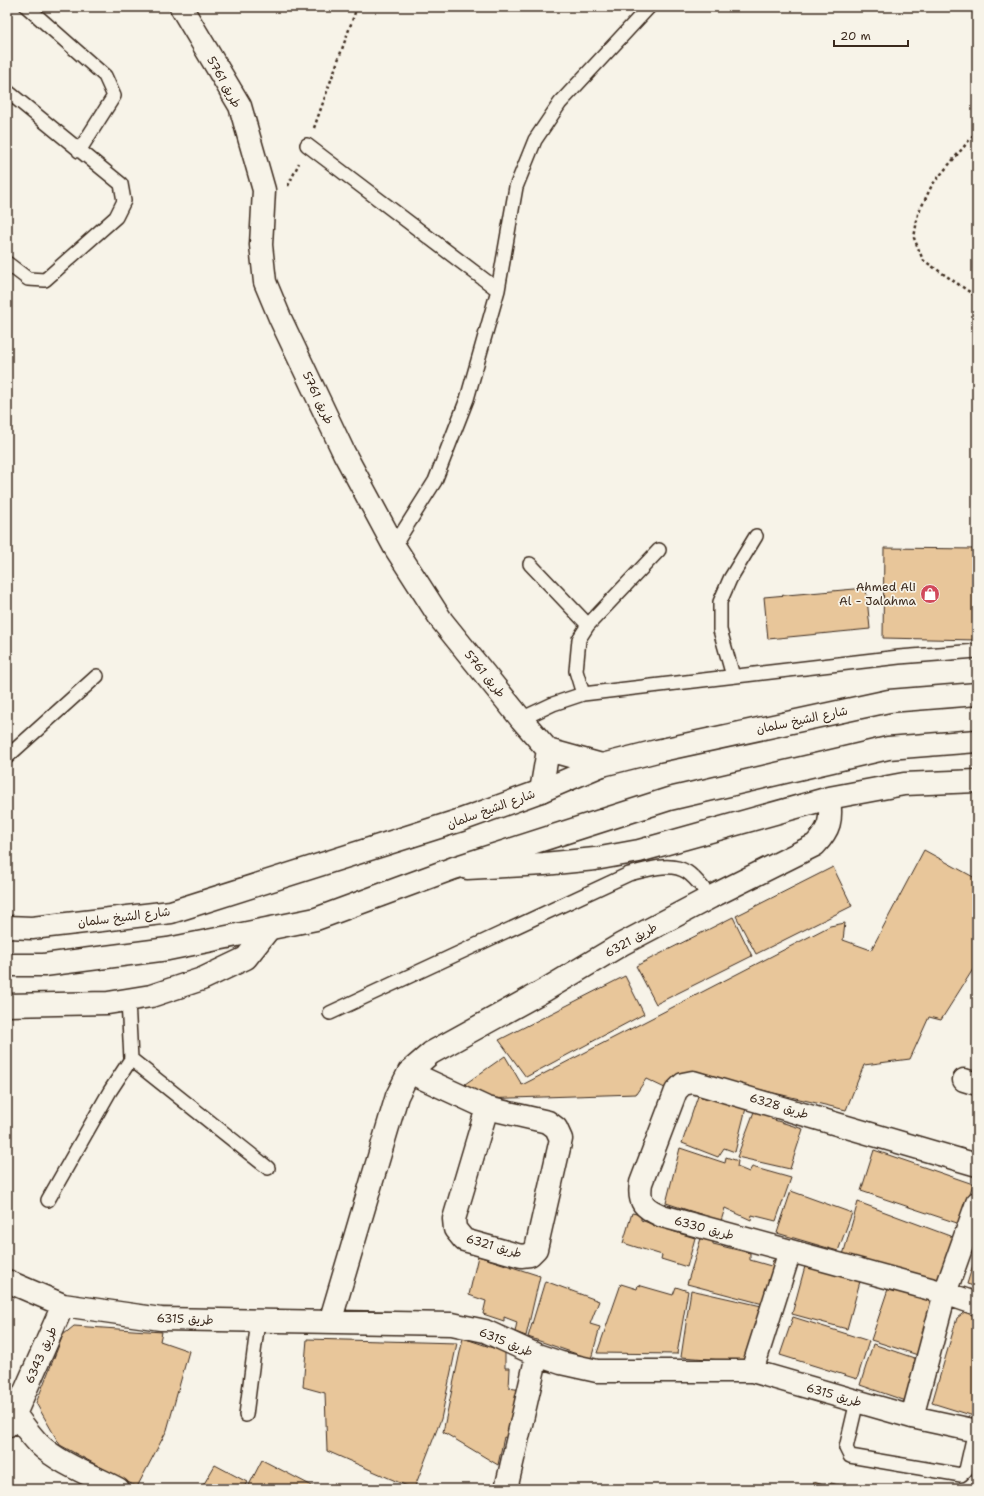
<svg xmlns="http://www.w3.org/2000/svg" width="984" height="1496" font-family="'Shantell Sans','Playpen Sans Arabic',sans-serif">
<rect width="100%" height="100%" fill="#f7f3e8"/>
<filter id="ink" filterUnits="userSpaceOnUse"><feTurbulence type="fractalNoise" baseFrequency=".025" numOctaves="2"/><feDisplacementMap in="SourceGraphic" scale="8" xChannelSelector="R" yChannelSelector="G"/><feConvolveMatrix kernelMatrix="1 2 1 2 8 2 1 2 1" color-interpolation-filters="sRGB"/></filter>
<g filter="url(#ink)">
<path fill="#e8c69a" stroke="#3b2a1e" d="M884 548 977 549V640L883 638Z
M866 588 870 629 768 639 764 597Z
M924 850 977 879V963L941 1020 929 1017 910 1059 864 1065 846 1110 698 1075 667 1089 646 1079 636 1094 481 1099 465 1084 505 1056 522 1085 830 926 845 923 843 940 871 950Z
M833 867 852 906 756 954 736 916Z
M733 917 752 956 656 1004 636 966Z
M625 976 644 1014 526 1077 499 1040Z
M698 1096 746 1108 735 1152 724 1148 718 1157 682 1143Z
M755 1109 772 1111 771 1119 803 1129 790 1169 737 1157Z
M680 1148 725 1163 726 1157 738 1161 737 1167 749 1172 752 1167 791 1178 776 1221 752 1215 751 1220 725 1208 721 1221 666 1203Z
M874 1150 973 1184 960 1224 861 1191Z
M791 1191 852 1213 838 1251 777 1233Z
M858 1202 958 1239 941 1285 843 1255Z
M632 1213 641 1215V1220L657 1226 659 1221 672 1225V1231L695 1238 687 1267 661 1259 662 1255 623 1243Z
M702 1235 713 1236V1244L750 1253V1260L771 1266 773 1260 779 1263 767 1305 687 1284Z
M977 1252V1287L967 1284Z
M478 1256 540 1276 526 1336 515 1332 517 1322 504 1317V1321L483 1314 486 1301 469 1295Z
M807 1259 862 1274 847 1329 792 1314Z
M545 1281 599 1301 590 1324 600 1327 591 1359 528 1337Z
M890 1283 940 1299 921 1356 871 1340Z
M621 1284 637 1289 638 1285 673 1295 676 1287 688 1291 677 1354 597 1353Z
M691 1290 766 1307 750 1362 681 1357Z
M966 1311 977 1314V1417L932 1403 957 1318Z
M793 1317 869 1341 857 1379 780 1355Z
M74 1326 162 1332 160 1341 189 1351 167 1430 137 1487 60 1445 36 1403 63 1335Z
M463 1338 505 1352V1368H510L509 1388 521 1390 512 1440 504 1437 498 1465 443 1432Z
M307 1339 457 1343 441 1419 414 1489 327 1451 325 1393 303 1387Z
M873 1344 923 1361 909 1402 860 1385Z
M262 1460 318 1489H247Z
M215 1465 247 1482 243 1489H201Z
M814 1482 829 1487 831 1483 854 1489H812Z
M368 1485 375 1489H366Z"/>
<g fill="none" stroke-linecap="round" stroke-linejoin="round">
<g stroke="#3b2a1e" stroke-width="16">
<path id="lane" d="M27 7 105 76 114 96 79 151
M7 91 121 184 124 201 116 217 45 280 28 279 7 263
M307 145 498 290
M394 546 435 481 467 399 498 290 516 187 535 140 560 103 649 7
M530 564 588 625
M733 676 720 630V602L730 579 756 536
M583 694 576 671 579 639 588 625 659 550
M521 719 553 704 583 694 899 657 977 651
M7 757 97 676
M330 1013 629 874C646 870 670 861 687 872 695 877 704 890 711 897
M131 1059 268 1168
M48 1200 110 1091 131 1059 128 1000
M857 1401 846 1448 850 1456 961 1475 966 1470 975 1430
M246 1415 258 1321"/>
</g>
<g stroke="#3b2a1e" stroke-width="25">
<path id="street" d="M181 7 240 106 264 190 261 245 265 282 280 318 344 453 394 546 442 621 521 719 548 750
M548 750 602 765
M541 791 548 750
M467 868 544 864 595 859 639 851 829 798 904 784 977 781
M7 1005 108 1003 151 996 202 979 246 958 269 929
M409 1072 487 1108 548 1122 556 1128 561 1139 536 1249 530 1255 521 1256 464 1240 455 1229 454 1219 487 1108
M964 1080 977 1084
M977 1165 693 1082 683 1084 676 1091 641 1183C638 1203 644 1208 662 1216L945 1293 977 1304
M7 1281 63 1305 161 1319 452 1324 485 1331 537 1355 561 1363 597 1371H752L912 1417 977 1431
M330 1322 397 1096 409 1072 431 1053 545 990 622 944 711 897 815 845C830 829 832 820 829 798
M752 1371 790 1251
M15 1414C23 1425 31 1436 40 1445 60 1464 94 1476 118 1489
M912 1417 945 1293 977 1203
M7 1426 15 1414 63 1305
M506 1489 537 1355"/>
</g>
<g stroke="#3b2a1e" stroke-width="25">
<path id="primary" d="M7 927 32 928 171 912 461 820 541 791 602 765 657 751 889 701 977 694
M7 965H44L168 949 316 919 454 868 669 799 888 748 977 741"/>
</g>
<path stroke="#3b2a1e" stroke-width="2.5" stroke-dasharray="3 3" stroke-linecap="butt" d="M314 128 357 7
M977 131 932 185 918 214 914 238 923 260 977 297
M288 186 299 163"/>
<use href="#lane" stroke="#f7f3e8" stroke-width="13"/>
<use href="#street" stroke="#f7f3e8" stroke-width="22"/>
<use href="#primary" stroke="#f7f3e8" stroke-width="22"/>
</g>
</g>
<defs>
<g id="shop-disc" transform="scale(1)"><circle r="9.5" fill="#d1495b" stroke="#f7f3e8"/><path d="M-5-2.5h2.3a2.7 3.5 0 0 1 5.4 0H5L5.5 6h-11ZM-1.5-2.5h3a1.5 2.3 0 0 0-3 0Z" fill="#fff"/></g>
</defs>
<g fill-rule="evenodd">
<use href="#shop-disc" x="930" y="594"/>
</g>
<g text-anchor="middle" dominant-baseline="central" stroke-width="3.5" stroke-linejoin="round" paint-order="stroke">
<g font-size="12" fill="#3b2a1e" stroke="#f7f3e8">
<text transform="translate(224 82) rotate(61)">طريق 5761</text>
<text transform="translate(318 398) rotate(65)">طريق 5761</text>
<text transform="translate(485 674) rotate(51)">طريق 5761</text>
<text transform="translate(802 720) rotate(-12)">شارع الشيخ سلمان</text>
<text transform="translate(491 809) rotate(-20)">شارع الشيخ سلمان</text>
<text transform="translate(124 917) rotate(-7)">شارع الشيخ سلمان</text>
<text transform="translate(631 940) rotate(-29)">طريق 6321</text>
<text transform="translate(779 1106) rotate(17)">طريق 6328</text>
<text transform="translate(704 1228) rotate(15)">طريق 6330</text>
<text transform="translate(494 1246) rotate(16)">طريق 6321</text>
<text transform="translate(185 1319) rotate(2)">طريق 6315</text>
<text transform="translate(506 1342) rotate(22)">طريق 6315</text>
<text transform="translate(41 1355) rotate(-66)">طريق 6343</text>
<text transform="translate(834 1395) rotate(16)">طريق 6315</text>
</g>
<g font-size="12" fill="#3b2a1e" stroke="#f7f3e8" text-anchor="end">
<text x="916" y="587">Ahmed Ali<tspan x="916" dy="14">Al - Jalahma</tspan></text>
</g>
</g>
<rect width="984" height="1496" fill="none" stroke="#f7f3e8" stroke-width="24"/>
<rect x="12" y="12" width="960" height="1472" fill="none" stroke="#3b2a1e" stroke-width="1.5" filter="url(#ink)"/>
<path d="M834 40v6h74v-6" fill="none" stroke="#3b2a1e" stroke-width="2"/>
<text x="840" y="40" font-size="12" fill="#3b2a1e" stroke="#f7f3e8" stroke-width="3" paint-order="stroke">20 m</text>
</svg>
